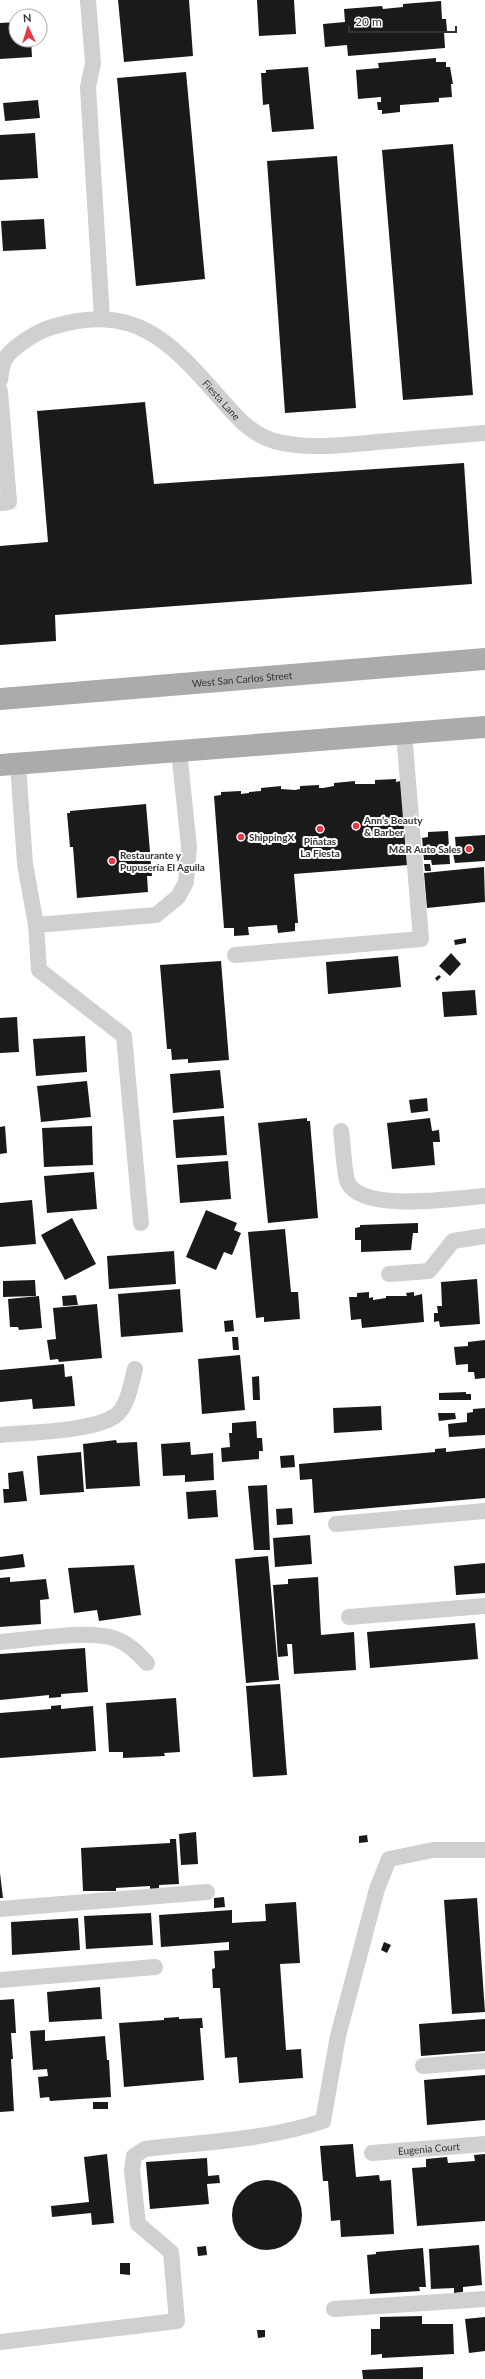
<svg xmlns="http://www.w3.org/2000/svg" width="485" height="2379" font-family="Lato,sans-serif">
<rect width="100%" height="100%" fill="#fff"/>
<path fill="#1a1a1a" d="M118 0H189L193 56 124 62Z
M257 0H294L296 34 259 36Z
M441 1 442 19H446L447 31 444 32 445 48 348 56 347 45 325 47 323 24 345 22 344 9 382 6 383 9 403 7V4Z
M16 22V40H31L32 57 0 59V23Z
M436 58V62H446V67H450L453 84H451L452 97 439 98V102L400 105V112L382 114V110H378L377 102H381V97L358 99 356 70 379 68 378 63Z
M308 67 314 129 272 132 269 104 263 105 261 73H266V70Z
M186 72 205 279 136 286 117 78Z
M38 100 40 118 5 121 3 103Z
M35 133 38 178 0 180V135Z
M453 144 473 395 403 400 382 150Z
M337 156 356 408 285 413 267 161Z
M44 219 46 249 3 251 1 221Z
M145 402 154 484 464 463 472 584 55 615 56 641 0 645V546L48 542 37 411Z
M396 779V782L401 781 408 865 294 874 298 923H295V931L278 933 277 925 248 927 249 935 234 936V928H224L214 796 221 795V792L241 791V794L249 793V792L261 791V788L281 786V789L295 790 300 789V786L319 785V788H323L334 786V783L355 781V784H375V780Z
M146 804 152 876H147L148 892 77 898 73 847H70L67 813H70V811Z
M448 831 450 864 432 865 431 860H424L423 851 430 850V848H423L422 838 428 837V832Z
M485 835V861L455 863 452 849H456L455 837Z
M424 864H430L431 871H425Z
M484 867 485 902 427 908 424 873Z
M466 938V943L455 945 454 940Z
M451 953 461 964 450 976 439 966Z
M398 956 401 987 328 994 326 962Z
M221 961 229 1060 188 1063V1059L172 1060 171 1049H167L160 965Z
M439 975 441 977 437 981 435 978Z
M475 990 477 1015 444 1017 442 992Z
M17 1017 19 1052 0 1053V1018Z
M85 1036 87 1072 36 1076 33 1039Z
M220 1070 224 1108 173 1113 170 1074Z
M87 1081 91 1117 41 1122 37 1086Z
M427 1098 428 1111 411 1113 409 1100Z
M224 1116 227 1155 176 1158 173 1120Z
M307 1118V1121H310L318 1218 268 1223 258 1123Z
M430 1118 432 1131 439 1130 440 1142H433L435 1165 392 1169 387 1123Z
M5 1126 7 1153 0 1154V1127Z
M92 1126 93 1165 44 1167 42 1128Z
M228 1161 231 1199 180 1203 177 1165Z
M94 1172 97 1209 47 1213 44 1176Z
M32 1200 36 1244 0 1247V1203Z
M206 1210 237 1223 234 1230 241 1233 232 1255 224 1252 216 1270 186 1257Z
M72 1218 96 1264 65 1280 41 1235Z
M418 1223V1233H413L411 1250 361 1252V1240H355V1228L360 1227V1225Z
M285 1229 291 1292H298L300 1319 264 1322V1317L256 1318 248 1232Z
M174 1251 176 1284 109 1289 107 1256Z
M477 1279 480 1324 440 1327 439 1321 434 1322V1313H438L437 1306H442L441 1282Z
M35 1280 36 1296 3 1297V1281Z
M180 1289 183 1332 121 1337 118 1294Z
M369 1292V1298L373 1297V1300L386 1298V1296H407L406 1293 414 1292V1296L422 1294 424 1322 362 1328 361 1319 351 1320 349 1297H357V1293Z
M76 1295 78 1305 63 1306 62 1296Z
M39 1296 42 1328 19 1330 18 1327H10L8 1299Z
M97 1304 102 1358 59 1362 58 1359 50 1360 47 1340 56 1339 53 1308Z
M233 1320 234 1331 225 1332 224 1321Z
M232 1337H238L239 1350H233Z
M485 1340V1378L475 1379 474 1372H468V1364L456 1365 454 1347 468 1346V1342Z
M240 1355 245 1410 202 1414 198 1359Z
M64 1364 65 1377 72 1376 75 1406 33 1409 32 1399 0 1402V1370Z
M259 1376 260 1400H253L252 1377Z
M466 1392V1394H471V1400H439V1393Z
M381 1406 382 1430 334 1433 333 1408Z
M485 1408V1435L449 1437 448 1424 467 1422V1413L473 1412V1409Z
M438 1413H455L456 1419 439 1421Z
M256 1421 257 1438H262L263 1451H259V1459L222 1462 221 1448 230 1447 229 1433H232V1423Z
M116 1440 117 1443 137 1442 140 1486 86 1489 83 1444Z
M190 1442 191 1455 213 1453 214 1480 185 1482V1475L163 1476 161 1444Z
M446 1448V1452L485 1448V1498L314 1513 312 1479 300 1480 299 1464 435 1452V1449Z
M81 1452 84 1492 40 1495 37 1456Z
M294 1455 295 1467 281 1468 280 1456Z
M23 1471 27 1501 4 1503 3 1489H9L8 1473Z
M267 1485 270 1550H254L248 1486Z
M216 1490 218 1517 188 1519 186 1492Z
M292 1508 293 1524 277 1525 276 1509Z
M310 1535 312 1564 275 1567 273 1538Z
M23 1554 25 1567 0 1570V1557Z
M268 1556 279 1680 246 1683 235 1559Z
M485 1563V1593L456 1595 454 1566Z
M134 1565 141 1615 99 1621 97 1610 74 1613 68 1568Z
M10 1577V1582L46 1579 49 1599 40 1600 41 1624 0 1627V1578Z
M318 1577 321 1635 354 1632 356 1670 294 1674 292 1644H287L288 1656 278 1657 273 1585 288 1584V1579Z
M475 1623 478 1659 370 1668 367 1632Z
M85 1648 88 1692 61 1694V1697L49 1698V1695L0 1700V1654Z
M280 1684 287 1775 253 1777 246 1686Z
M176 1698 180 1752 164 1753 165 1756 123 1758V1752H109L106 1703Z
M61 1705V1709L93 1706 96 1751 0 1758V1713L51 1709V1706Z
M196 1832 198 1864 181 1865 179 1834Z
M367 1835 368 1842 359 1843V1836Z
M170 1839H176L179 1884 159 1885V1889H150V1886L116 1888V1891H83L81 1848 170 1843Z
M0 1873 3 1898H0Z
M224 1897 225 1907 214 1908V1898Z
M477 1898 485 2012 452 2014 444 1900Z
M296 1902 300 1963 280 1964 286 2050 301 2049 303 2078 239 2083 237 2057 225 2058 220 1988H213L212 1969 215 1968 214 1951 229 1950V1942L161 1947 159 1915 232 1910V1923L266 1921 265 1904Z
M151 1913 153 1945 86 1949 84 1916Z
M78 1918 80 1950 12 1955 11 1922Z
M384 1942 391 1945 387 1953 381 1950Z
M100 1987 102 2019 49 2022 47 1992Z
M14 1999 16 2033H11L13 2059H11L14 2111 0 2112V2000Z
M179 2017V2019L202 2018 203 2028H200L204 2080 124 2087 119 2023 164 2020V2018Z
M485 2019V2051L421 2056 419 2024Z
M45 2030V2041L105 2036 107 2060H109L111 2097 50 2101 49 2097 40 2098 38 2077 48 2076 47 2069 33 2070 30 2031Z
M485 2075V2120L427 2125 424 2080Z
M93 2102H108V2109H93Z
M353 2144 356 2177 379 2175 380 2181 391 2180 394 2234 341 2237 340 2220 331 2221 328 2181H323L320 2146Z
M107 2154 114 2223 92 2225 91 2213 52 2217 51 2206 89 2202 84 2157Z
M485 2154V2221L417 2226 412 2168 426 2167V2159L447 2157 448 2163 475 2161 474 2155Z
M207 2158 208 2176 219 2175 220 2183 207 2184 209 2204 150 2209 146 2162Z
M232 2215a35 35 0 1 1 70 0a35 35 0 1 1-70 0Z
M479 2245 482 2285 463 2287V2292L454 2293V2288L431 2289 429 2249Z
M206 2246 207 2255 198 2256 197 2247Z
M423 2248 426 2287H419L420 2291 370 2294 367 2255 376 2254V2252Z
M120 2263H130V2275L120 2274Z
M422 2316V2324H453L454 2354 382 2358V2354L371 2355V2329H380V2317Z
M485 2317V2351L469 2353 465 2319Z
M257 2330H265V2337L258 2338Z
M423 2367V2379H363L362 2370Z"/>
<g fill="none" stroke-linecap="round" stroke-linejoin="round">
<g stroke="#d0d0d0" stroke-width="16">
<path d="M88 0 93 63 88 87 102 318"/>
<path id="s1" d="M0 380C1 374 2 364 5 359 12 347 38 331 52 327 134 303 167 338 219 397 236 416 249 433 274 441 306 450 344 445 377 442 413 439 449 436 485 433"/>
<path d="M0 391 9 502 0 503"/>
<path d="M18 764 25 864 36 925 156 915 178 897 186 882 189 847 179 751"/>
<path d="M36 925 39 970 124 1036 141 1223"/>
<path d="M235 955 421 939 404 733"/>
<path d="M341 1131C343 1142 344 1175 348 1183 364 1213 456 1198 485 1196"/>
<path d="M389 1274 429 1271 453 1241 485 1236"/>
<path d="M0 1435C29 1432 91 1432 115 1416 128 1407 131 1383 135 1369"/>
<path d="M336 1524 485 1511"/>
<path d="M349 1617 485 1606"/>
<path d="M0 1642C30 1640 89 1629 116 1639 129 1644 138 1653 147 1663"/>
<path d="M0 1909 207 1892"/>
<path d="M0 1980 155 1967"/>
<path d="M423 2066 485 2061"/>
<path id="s2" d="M372 2153 485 2144"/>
<path d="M334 2309 485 2299"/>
<path d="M0 2342 177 2321 171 2252 138 2224 132 2170 134 2156 145 2149C203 2142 267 2140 323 2121L338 2036 377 1889 389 1859 433 1850H485"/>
</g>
<g stroke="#ababab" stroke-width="22">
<path id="s3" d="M0 699 485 659"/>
<path d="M0 765 485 727"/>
</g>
</g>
<g fill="#e63946" stroke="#fff" stroke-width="1.5">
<circle cx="356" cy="826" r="4"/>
<circle cx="320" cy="829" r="4"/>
<circle cx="241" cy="837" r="4"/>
<circle cx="469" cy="849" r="4"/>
<circle cx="112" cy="861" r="4"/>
</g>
<g text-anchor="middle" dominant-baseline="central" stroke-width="4" stroke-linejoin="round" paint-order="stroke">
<g font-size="10" fill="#333" stroke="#fff">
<text stroke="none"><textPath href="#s1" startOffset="279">Fiesta Lane</textPath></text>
<text stroke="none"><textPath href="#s3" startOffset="243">West San Carlos Street</textPath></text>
<text stroke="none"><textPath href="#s2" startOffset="57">Eugenia Court</textPath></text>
</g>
<g font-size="10" font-weight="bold" fill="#333" stroke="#fff" text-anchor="start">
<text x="364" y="820">Ann’s Beauty<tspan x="364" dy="12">&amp; Barber</tspan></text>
<text x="249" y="837">ShippingX</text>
<text x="320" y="841" text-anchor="middle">Piñatas<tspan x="320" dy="12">La Fiesta</tspan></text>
<text x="461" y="849" text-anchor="end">M&amp;R Auto Sales</text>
<text x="120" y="855">Restaurante y<tspan x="120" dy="12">Pupusería El Aguila</tspan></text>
</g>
</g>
<g transform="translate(28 28) rotate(356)"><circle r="19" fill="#ffffff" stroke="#adadad"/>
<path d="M0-3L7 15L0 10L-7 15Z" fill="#e63946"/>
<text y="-6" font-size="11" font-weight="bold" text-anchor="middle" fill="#333333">N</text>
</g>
<path d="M349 26v6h107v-6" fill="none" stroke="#333333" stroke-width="2"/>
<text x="355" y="26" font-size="12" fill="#333333" stroke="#ffffff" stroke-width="3" paint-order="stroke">20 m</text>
</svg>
